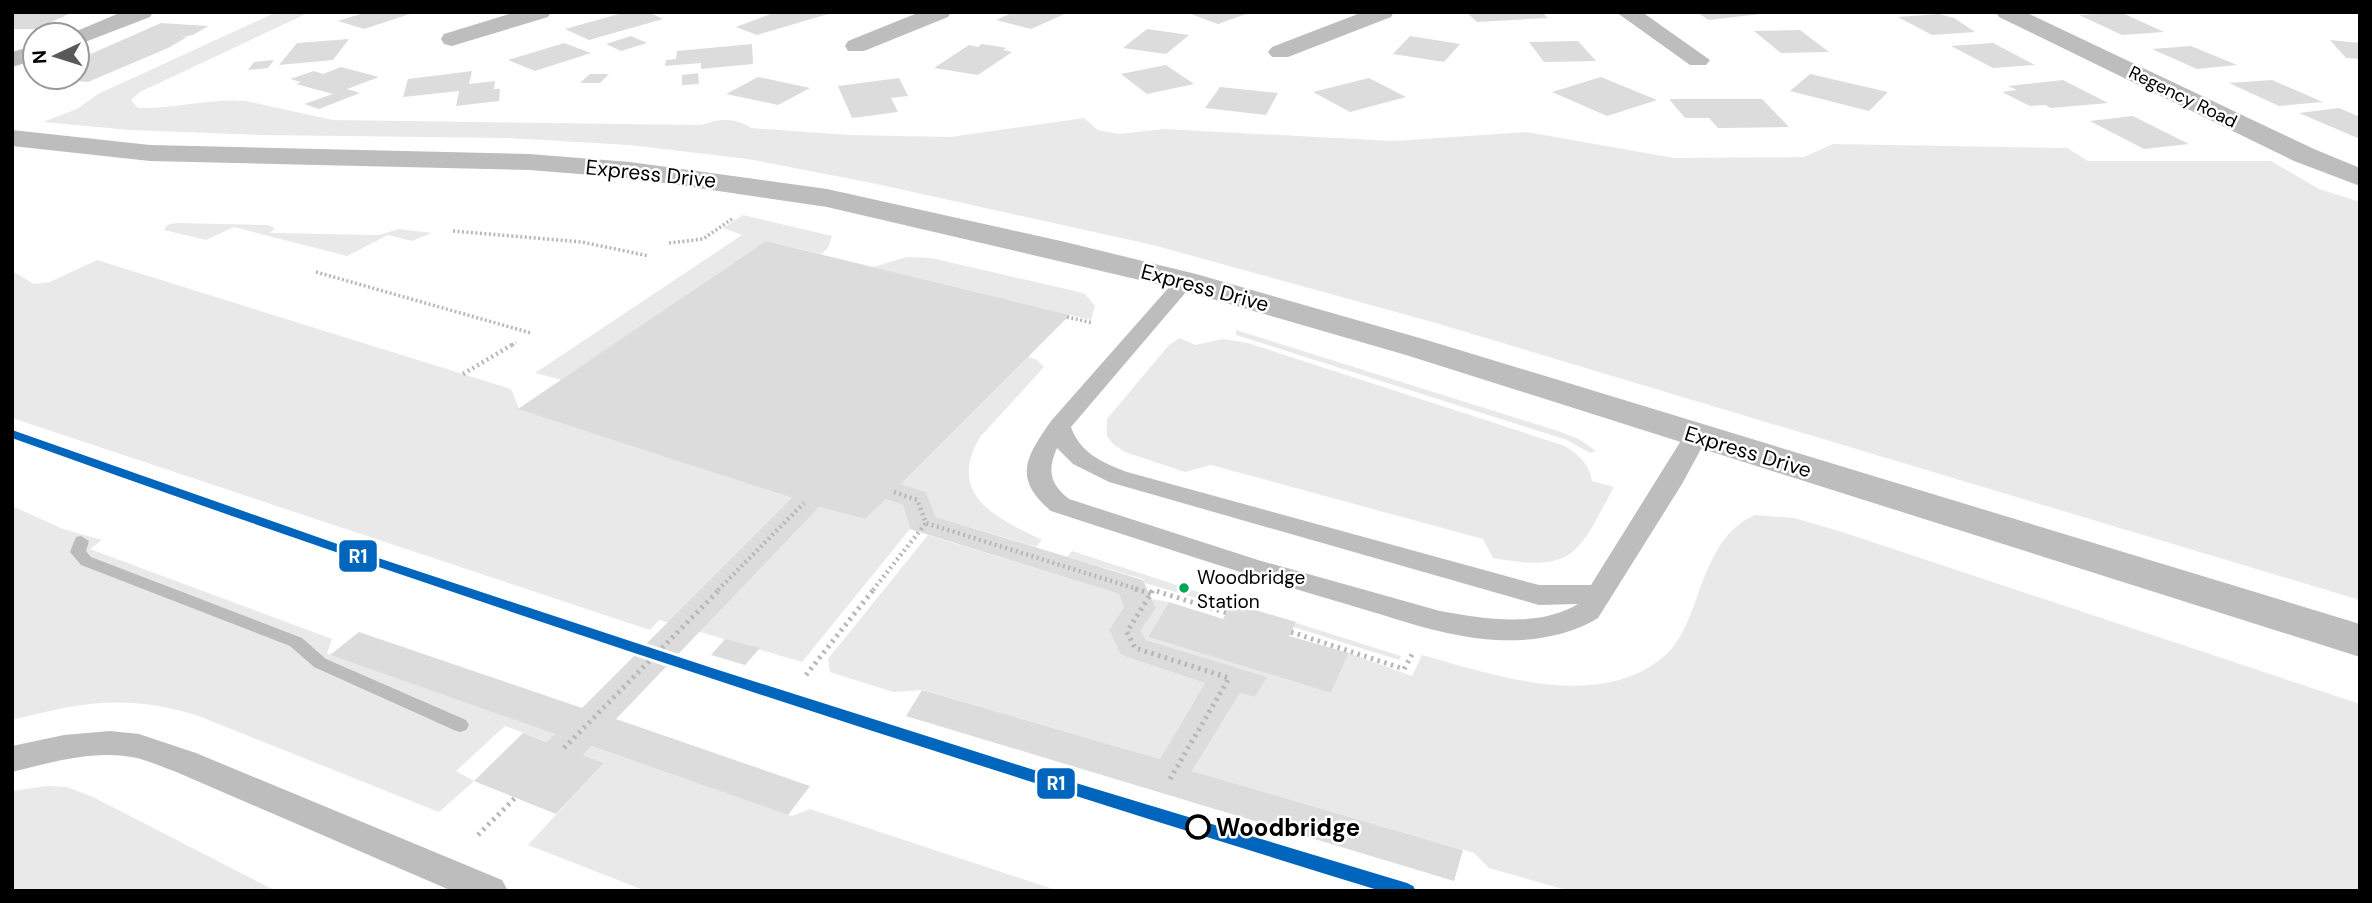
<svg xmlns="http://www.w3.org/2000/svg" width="2372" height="903" font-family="'DM Sans',sans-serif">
<rect width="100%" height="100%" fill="#fff"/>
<path fill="#e9e9e9" d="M277 12H310L140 92 131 100 138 108C174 109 210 98 246 101L333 120 701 125C719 119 734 117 751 128L849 135 950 137 1084 118 1098 130 1119 134 1164 129 1394 141 1527 132 1674 158 1804 157 1833 144 2067 148 2088 161H2271L2319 189 2360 202V600L1436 323 1153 245 872 183 748 159 629 145 508 138 262 135 130 130 43 122 77 109 98 94Z
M743 215 832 236 828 248 821 254 766 241 562 380 535 373 742 235 723 228Z
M176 223 268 225 275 228 270 233 379 235 399 229 432 233 412 241 388 235 347 256 234 227 206 240 164 230 167 225Z
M907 257 931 258 1075 291 1085 294 1095 306 1091 320 873 267Z
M97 260 511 389 519 409 819 507 865 519 886 499 903 505 910 529 802 662 659 620 650 630 12 418V271L34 284 50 282Z
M1236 330 1558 431 1579 439 1596 451 1590 453 1567 440 1236 335Z
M1180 338 1195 345 1223 339 1248 343 1565 446C1580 456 1589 464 1592 481L1614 487C1577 554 1576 573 1493 558L1483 539 1211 465 1185 472 1125 452 1113 444 1107 436V419L1169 345Z
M1028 357 1037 360 1044 367 980 437C946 495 996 518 1042 540L1036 547 936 517 926 492 901 484Z
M12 506 63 529 102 540 90 549 332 639 327 653 330 655 788 815 792 816 810 809 1059 891H646L528 845 604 763 505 726 456 771 474 781 439 812 196 715C126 694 82 702 12 720Z
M1755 515 1794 518 1842 532 2360 704V891H1570L1489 868 1474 853 1192 771 1240 693 1255 697 1266 677 1146 640 1141 630 1156 608 1152 599 1169 602 1148 637 1331 693 1349 653 1412 676 1422 655C1494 675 1597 711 1662 658 1682 642 1690 616 1698 594 1710 562 1722 529 1755 515Z
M928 535 1119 594 1124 607 1109 630 1121 655 1205 683 1160 759 923 690 893 692 830 672 828 659Z
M1072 551 1232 603 1230 608 1145 583 1143 579 1067 557Z
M1296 623 1401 656 1399 660 1293 627Z
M46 786 67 787 93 797 276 891H12V791Z"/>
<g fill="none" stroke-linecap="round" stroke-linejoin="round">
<path fill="#bbb" fill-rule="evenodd" d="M81 536 89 541 86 551 91 557 302 638 326 659 466 720 469 725 466 730 460 732 454 730 314 667 290 646 81 565 70 552 76 537Z"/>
</g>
<path fill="#dcdcdc" d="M12 12H73L37 29H12Z
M367 12H408L413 13 364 29 338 21Z
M626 12H648L663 19 589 40 565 29Z
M776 12H822L828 14 757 35 736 27Z
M1014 12H1069L1031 29 996 20Z
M1185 12H1249V13L1218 24Z
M1466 12H1542L1548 18 1477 22Z
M1696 12H1761V14L1709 20Z
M2120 12 2164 32 2122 35 2079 15Z
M1939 14 1954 18 1975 32 1932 35 1898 17Z
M161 23 208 26 193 35 182 37H187L168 48 88 82 51 79 77 77V60Z
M1147 29 1189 35 1166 54 1123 48Z
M1800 30 1829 52 1781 53 1754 31Z
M631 36 647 43 621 51 606 44Z
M1410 36 1460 44 1444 62 1393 54Z
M349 39 333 60 279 65 297 43Z
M2330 40 2360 43V59L2346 58Z
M1578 41 1596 61 1544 62 1529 42Z
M564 43 591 53 535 71 508 60Z
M1993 43 2035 65 1993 68 1951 46Z
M752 44 753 64 701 69V63L665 66 666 60 676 59 677 51Z
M982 44 1007 48 1003 50 1012 52 978 75 934 68 969 45 978 47Z
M2191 46 2237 65 2197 69 2152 49Z
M274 60 268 68 248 70 254 62Z
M1166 65 1194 84 1147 94 1121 74Z
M341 67 379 77 347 89 360 93 319 109 304 104 333 94 296 84 301 82 290 79 314 71 323 74Z
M472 71 469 84 495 81 494 89H500L499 101 456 106 459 91 403 97 408 79Z
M698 73 699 84 682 85V75Z
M590 74H609L600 83H580Z
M1810 74 1888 92 1869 111 1790 91Z
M758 77 810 88 778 105 726 94Z
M1601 77 1657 100 1607 116 1552 92Z
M899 78 908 96 891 98 898 112 852 118 838 86Z
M1369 78 1406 97 1350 112 1313 92Z
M2063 80 2108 103 2051 108 2045 105 2030 106 2002 92 2017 90 2008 86Z
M2272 80 2323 102 2279 106 2229 83Z
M1220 87 1278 93 1266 115 1205 108Z
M1669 99H1762L1789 127 1718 128 1709 118H1685Z
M2339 108 2360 117V139L2299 113Z
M2133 116 2189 144 2144 149 2090 121Z
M766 241 1070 315 901 484 926 492 936 517 1143 580 1156 608 1141 630 1146 640 1267 677 1255 697 1240 693 1192 771 1463 850 1454 881 906 716 922 690 1160 759 1205 683 1121 655 1109 630 1124 607 1119 594 910 529 903 505 886 499 865 519 819 507 616 719 810 786 788 815 591 746 583 755 604 763 556 814 474 781 523 733 547 742 555 734 330 655 359 632 582 708 792 498 518 409Z
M1169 602 1223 619 1232 603 1296 622 1289 636 1349 653 1331 693 1148 637Z
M725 639 760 648 745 665 711 655Z"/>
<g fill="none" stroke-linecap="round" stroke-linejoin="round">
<path stroke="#b8b8b8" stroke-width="3.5" stroke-dasharray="2 2.5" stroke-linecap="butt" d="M453 231 582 242 649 256
M669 243 703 239 732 219
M316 272 531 333
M1067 317 1093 323
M512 345 516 342"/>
<path stroke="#b8b8b8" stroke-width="4.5" stroke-dasharray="2 3.5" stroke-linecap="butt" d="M463 374 515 343
M894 492 917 500 926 523 1140 590
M718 590 804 503
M873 590 926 523"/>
<path stroke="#b8b8b8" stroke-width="5" stroke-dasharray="2.5 4.5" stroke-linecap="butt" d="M1135 589 1152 594
M1291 632 1404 669 1414 651
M806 675 874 589
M564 748 720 589
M1170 779 1229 678 1135 648 1127 632 1153 590 1227 613
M478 835 516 797"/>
<path fill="#bdbdbd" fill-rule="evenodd" d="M1185 275 1192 277 1195 281 1192 285 1071 427C1080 453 1103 463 1127 472L1539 585H1591L1687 431 1696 429 1705 431 1708 436 1682 484 1598 618C1569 636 1530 642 1496 640 1444 637 1395 618 1346 604 1247 575 1149 543 1051 511 1012 478 1026 457 1051 421L1178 277ZM1057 448 1073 464 1109 482 1539 605 1578 604C1538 628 1484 619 1440 611L1258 560 1069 499C1050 484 1047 471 1057 448Z
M110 731 139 734 196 753 502 880 508 891H452L174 771C162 767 149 761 137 758 96 749 52 762 12 772V746L64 735Z"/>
<path fill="#bdbdbd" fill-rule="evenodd" d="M122 12H153L150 17 85 42 77 44V35H67Z
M516 12H551L548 17 452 46 444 44 441 39 444 34Z
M920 12H951L948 17 864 51H848L845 46 848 41Z
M1363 12H1394L1391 17 1288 57H1272L1268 52 1272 47Z
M1616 12H1642L1710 60 1706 65H1690Z
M1996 12H2025L2314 149 2360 168V186L2294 161 1999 17Z
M35 45V60L12 67V52Z"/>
<path fill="#bdbdbd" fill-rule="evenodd" d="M12 130 150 145 529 154 630 162 827 189 1061 241 1196 274 1430 341 2360 624V657L1406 355 1174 288 827 207 630 178 529 170 150 161 12 146Z"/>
<g stroke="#fff" stroke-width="6">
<path id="rail-1" d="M12 430 363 553 712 668 1056 777 1407 883 1413 886 1416 891H1381C922 750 465 601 12 438Z"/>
</g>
<use href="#rail-1" fill="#0065bd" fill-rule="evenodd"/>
</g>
<circle fill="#00a651" stroke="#fff" stroke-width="2.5" cx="1184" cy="588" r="6"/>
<circle fill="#fff" stroke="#000" stroke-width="3.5" cx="1198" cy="827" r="11"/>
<g text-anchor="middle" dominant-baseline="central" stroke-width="5" stroke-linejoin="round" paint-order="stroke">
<g font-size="18" fill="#000" stroke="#fff">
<text transform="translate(2183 97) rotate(26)">Regency Road</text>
</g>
<g font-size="19" fill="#000" stroke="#fff" text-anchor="start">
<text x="1197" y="577">Woodbridge<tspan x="1197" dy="24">Station</tspan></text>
</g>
<g font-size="21" fill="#000" stroke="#fff">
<text transform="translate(651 174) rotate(6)">Express Drive</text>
<text transform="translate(1205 288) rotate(15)">Express Drive</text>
<text transform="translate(1748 452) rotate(17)">Express Drive</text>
</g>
<g font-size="24" font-weight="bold" fill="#000" stroke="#fff" text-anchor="start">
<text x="1216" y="827">Woodbridge</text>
</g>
</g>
<g stroke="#fff" stroke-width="2.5">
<rect x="338" y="539" width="40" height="34" rx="7" fill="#0065bd"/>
<rect x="1036" y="767" width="40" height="33" rx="7" fill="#0065bd"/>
</g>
<g font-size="19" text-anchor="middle" font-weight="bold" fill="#fff">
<text x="358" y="563">R1</text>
<text x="1056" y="790">R1</text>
</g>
<rect width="2372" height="903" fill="none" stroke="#000000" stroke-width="28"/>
<g transform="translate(56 56) rotate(266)"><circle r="33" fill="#ffffff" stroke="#999999" stroke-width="2"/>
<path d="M0-5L12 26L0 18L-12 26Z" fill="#595959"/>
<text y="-10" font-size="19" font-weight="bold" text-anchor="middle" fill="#000000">N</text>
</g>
</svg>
